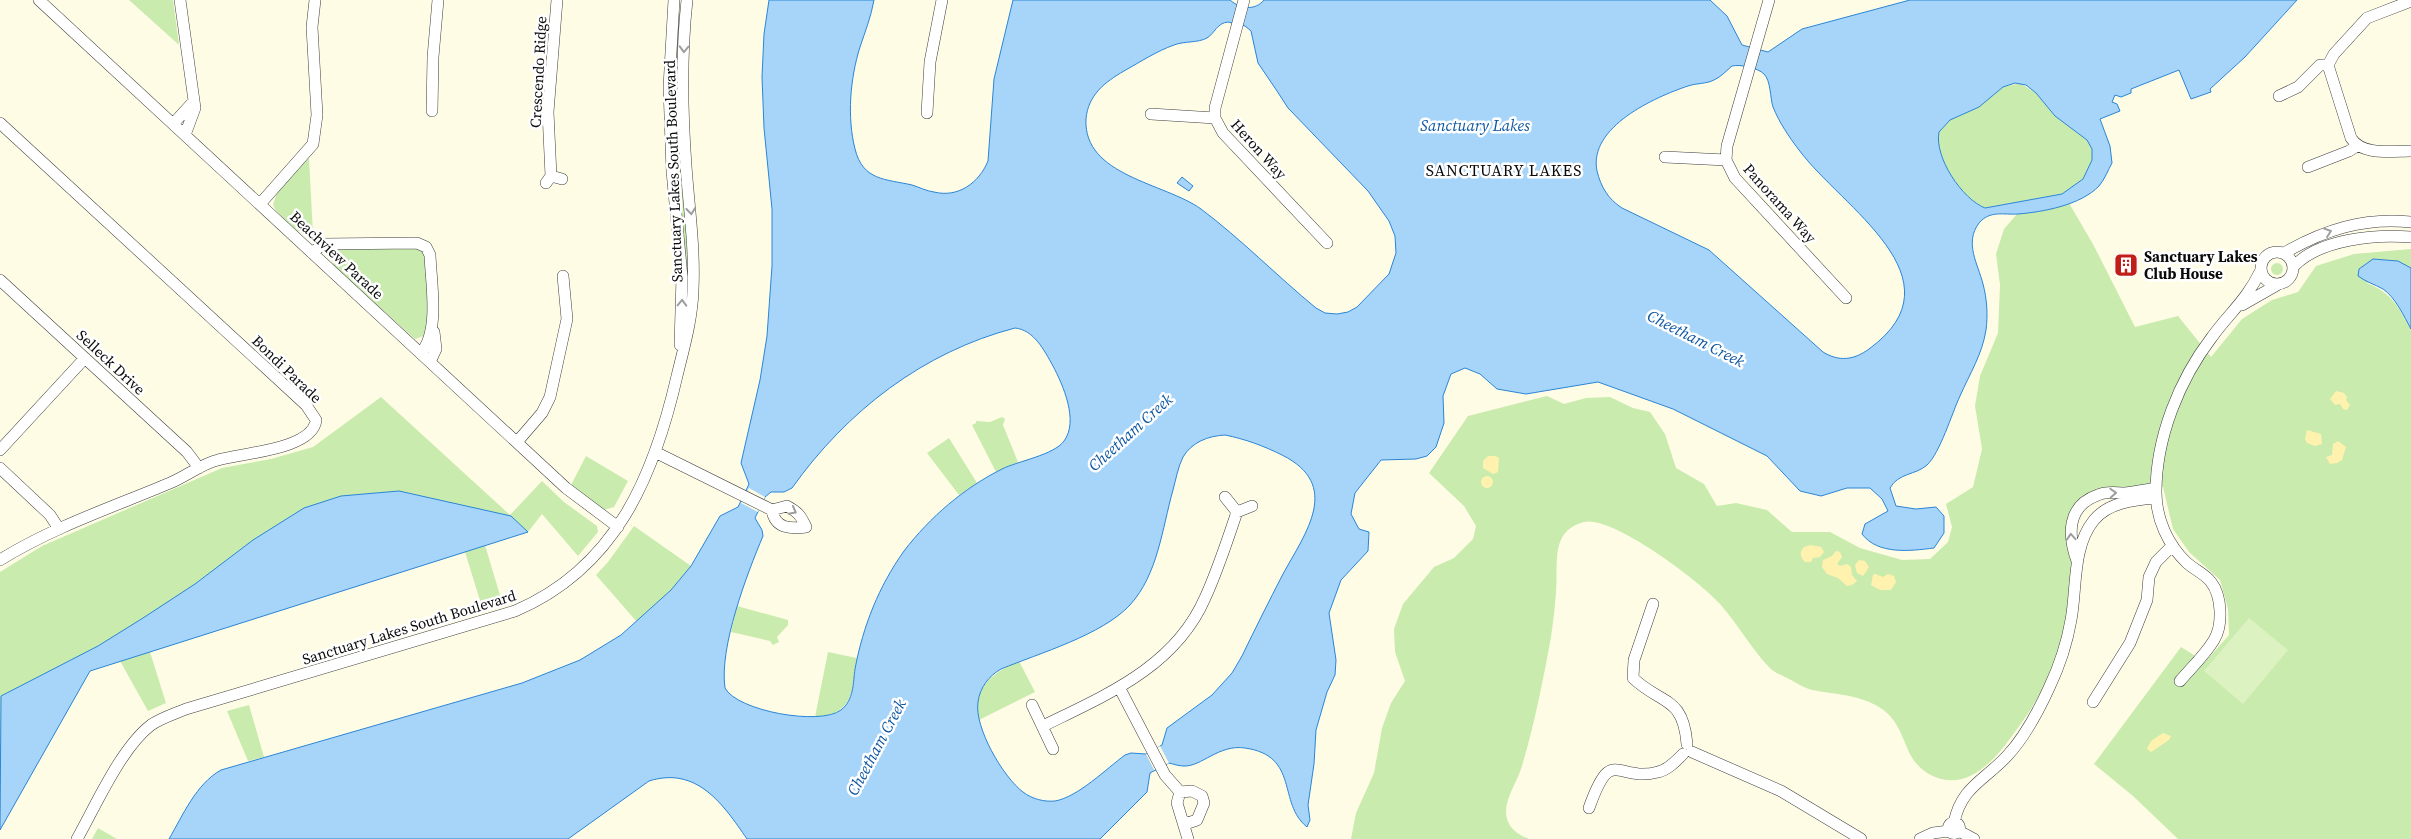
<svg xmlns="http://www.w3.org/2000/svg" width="2411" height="839" font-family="'Source Serif 4',serif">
<rect width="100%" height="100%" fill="#fffce6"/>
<path fill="#caebae" d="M129 0H173L179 45Z
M675 13H683L690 238 687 321 674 144Z
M2020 83 2036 93 2055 116 2087 140 2092 149V160L2083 179 2062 194 1985 208C1962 199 1934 157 1939 132L1950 120 1979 107 2003 87Z
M309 158 313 234H309L303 228 298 232 276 211 273 205 277 192Z
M2069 203 2094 246 2135 327 2178 316 2211 357 2242 319 2272 300 2298 292 2316 266 2354 254 2411 249V268L2398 261 2367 283C2393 294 2397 306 2411 329V839H2178L2133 796 2094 764 2181 647 2205 662 2229 635 2228 609 2220 580 2189 552 2173 529 2163 487 2143 486 2094 491 2067 530C2069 545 2073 560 2073 575 2073 626 2052 681 2022 722 2004 747 1978 788 1941 779 1928 775 1918 768 1911 756 1902 738 1899 721 1882 709 1859 694 1838 695 1812 690 1804 688 1795 682 1787 678 1781 675 1773 672 1768 666 1750 647 1738 624 1720 604 1701 582 1612 515 1584 522 1549 531 1559 565 1556 593 1555 607 1553 623 1551 637 1543 681 1534 727 1521 769 1517 781 1506 798 1506 811 1506 826 1516 834 1529 839H1351L1356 813 1374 773 1382 728 1391 703 1405 681 1395 652 1394 629 1403 604 1434 567 1454 558 1473 539 1476 526 1464 506 1429 473 1468 416 1547 396 1564 404 1586 398 1610 397 1633 408 1650 412 1665 434 1676 468 1704 484 1717 506 1736 503 1767 510 1792 532H1830L1860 548 1902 560 1930 559 1948 542 1952 527 1946 504 1973 487 1982 449 1975 406 1980 376 1998 333 2000 285 1996 254 2004 229 2017 214 2041 211Z
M417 243 430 255 428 332 424 336 415 339 334 266 332 261 337 250Z
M2271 269a6 6 0 1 1 12 0a6 6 0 1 1-12 0Z
M381 397 510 515 542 481 564 502 597 526 598 532 578 556 542 514 528 532 485 545 502 602 482 607 465 552 150 652 166 703 148 711 120 661 90 671 0 830V572L42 546 222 468 271 459 313 447Z
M1002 417 1005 419 1003 425 1018 462 996 472 972 425 976 423V421L990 422Z
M949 438 977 483 959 495 927 453Z
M586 456 628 481 614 507 604 510 571 485Z
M634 526 691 566 671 590 637 622 596 575 608 562Z
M737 606 788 620V625L777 637 779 642 773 645 770 641 731 632Z
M828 652 857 658C851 690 856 714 815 717Z
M1019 661 1035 692 979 720C970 688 994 672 1019 661Z
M249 705 264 757 248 761 227 711Z
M98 828 117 839H92Z"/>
<path fill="#fff2af" d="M2336 391 2344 393 2347 397 2346 400 2350 405 2347 410 2343 409 2340 404 2335 405 2330 399Z
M2307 430 2321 434 2322 444 2315 446 2307 443 2305 439Z
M2338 441 2346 447 2342 460 2337 463 2330 464 2326 457 2332 455 2333 444Z
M1488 456H1495L1499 458 1498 472 1493 474 1483 468V461Z
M1481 482a6 6 0 1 1 12 0a6 6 0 1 1-12 0Z
M1811 545 1821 547 1824 552 1820 557 1813 558 1811 562H1805C1800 557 1799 552 1804 547Z
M1836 551 1840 552 1842 557 1837 564 1840 566 1847 564 1851 567 1852 575 1857 581 1852 585 1847 586 1838 578 1827 574 1822 567 1823 560 1832 556Z
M1859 560 1865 561 1869 567 1863 576 1857 573 1855 565Z
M1875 574 1883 577 1888 574 1894 576 1896 582 1891 590H1880L1871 585 1873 575Z
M2163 733 2171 736 2169 740 2151 752 2147 749 2151 741Z"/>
<path fill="#ddf2c1" d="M2249 618 2288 650 2243 704 2204 671Z"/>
<path fill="#a7d5fa" stroke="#2a85d6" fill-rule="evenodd" d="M769 0H874C871 17 865 32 860 47 850 79 847 117 855 149 863 181 886 179 912 185 919 187 926 191 934 192 958 198 979 183 988 161L994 79 1013 0H1230C1240 9 1255 11 1264 0H1710L1727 16 1742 45 1768 52 1802 29 1910 0H2297L2245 57 2210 89 2211 92 2191 99 2179 70 2131 89V93L2121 97 2115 95 2112 102 2117 104 2120 111 2100 119 2110 146 2112 163C2108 170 2105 179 2099 186 2081 205 2043 212 2018 214 2004 215 1990 210 1979 223 1964 243 1978 264 1983 284 1987 299 1988 315 1986 330 1982 355 1970 373 1960 396 1952 413 1940 453 1927 465 1916 475 1898 473 1890 488L1896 506 1916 509 1936 507 1944 516V533L1934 548C1910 551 1878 555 1862 534L1865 524 1888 511 1882 499 1870 488H1847L1821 496 1800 491 1767 456 1673 409 1598 382 1526 394 1497 389 1480 374 1465 368 1451 374 1443 396 1444 423 1436 447 1427 456 1416 459 1381 460 1355 493 1351 514 1359 529 1369 532 1368 551 1341 580 1329 613 1336 660 1335 675 1327 692 1316 730 1314 764 1308 805 1310 820 1307 827C1277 803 1300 756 1245 748 1219 744 1201 767 1184 766 1179 766 1173 764 1169 763L1150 773 1147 792 1100 839H747C723 804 697 766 649 781L568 839H169C183 815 196 784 221 770L522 683 580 660 621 635 671 590 691 566 720 516 738 507 749 484 741 463 760 380 767 336 772 266V209L764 128 762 77 764 34ZM1228 22 1245 26 1251 31 1258 63 1277 91 1288 108 1368 191 1389 221 1395 236 1396 253 1389 274 1357 307 1348 312 1337 314 1325 313 1316 308C1277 276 1241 239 1201 209 1165 183 1083 176 1086 119 1088 95 1105 82 1124 71 1140 62 1157 51 1174 45 1184 41 1198 43 1207 38 1215 33 1217 23 1228 22ZM1732 66C1741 64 1758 68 1764 74 1771 81 1770 98 1773 107 1779 122 1789 137 1799 150 1841 207 1965 279 1869 349 1854 360 1839 362 1823 352L1709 250 1622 208C1608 199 1601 187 1597 171 1588 127 1655 97 1688 86 1697 83 1706 84 1714 80 1721 77 1727 70 1732 66ZM2015 83 2026 85 2036 93 2055 116 2087 140 2092 149V160L2083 179 2062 194 1985 208C1962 199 1934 157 1939 132L1950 120 1979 107 2003 87ZM1015 328C1034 330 1044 350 1053 366 1063 385 1079 421 1064 441 1054 455 1018 461 1002 469 964 488 930 517 904 551 879 586 863 626 855 669 853 683 854 700 841 710 820 726 737 711 725 688 719 647 747 574 763 536L762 530 755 518 765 497 771 492H784L792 488C847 411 923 352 1015 328ZM1225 435C1245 439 1264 446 1282 455 1342 485 1306 532 1283 574 1269 601 1255 629 1242 656L1232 673 1212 695 1167 728 1162 745 1146 754 1131 753 1125 755C1106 769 1078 797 1055 801 1044 802 1032 799 1023 792 1003 777 974 727 978 702 980 687 989 676 1001 669 1040 653 1102 635 1130 605 1158 574 1162 529 1173 490 1176 479 1178 467 1183 457 1192 442 1208 436 1225 435Z
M1182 177 1193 186 1189 191 1177 183Z
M2373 259 2398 261 2411 268V329C2404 316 2395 297 2383 289 2374 284 2366 282 2358 276L2359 269Z
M399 491 511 516 528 532 90 671 0 830 1 696 98 646 143 618 195 584 253 540 304 508 341 496Z"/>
<path fill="#fffce6" d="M749 488 765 497 758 512 741 503Z
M1160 746 1169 763 1154 770 1146 754Z"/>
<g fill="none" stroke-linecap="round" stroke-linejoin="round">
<g stroke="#3d3d3d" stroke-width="12">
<path id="minor" d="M39 0 566 488 618 527
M180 0 195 108 185 135
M674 0 669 87 672 171 682 277 680 345
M1244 0 1215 108V118L1223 133 1327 243
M1769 0 1727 146 1726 160 1735 178 1846 298
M2411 1 2367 18 2334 54 2328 65 2351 138C2362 156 2392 151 2411 151
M2279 96 2298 87 2320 65H2328
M432 111 433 57 438 0
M927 113 930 62 942 0
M1151 114 1215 118
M0 123 306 405 316 420C313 450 240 453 218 460 201 464 187 476 170 483 113 507 53 527 0 560
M173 124 194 101
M1665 157 1726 160
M2308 167 2349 151 2357 146
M551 176 548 112 557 0
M546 183 551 176 562 179
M260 204 313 144 317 115 312 27 315 0
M2261 268a16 16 0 1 1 32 0a16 16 0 1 1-32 0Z
M312 253 323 244 417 243 426 247 430 255C431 283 440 331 421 353
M2284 253C2324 230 2364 217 2411 222
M2294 266C2320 239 2376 234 2411 237
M0 280 187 452 199 468
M2242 305 2277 285
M430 362 436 349 434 332
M517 442 542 413 550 397 567 319 563 276
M0 450 85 358
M655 452 772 510C775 529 791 529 806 527 801 516 798 512 787 506L772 510
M0 468 50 515 59 529
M1225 497 1237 512 1252 506
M2077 561C2068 536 2066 506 2098 495 2106 491 2116 493 2125 493 2135 492 2146 490 2156 488
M1653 604 1634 660 1633 678C1661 705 1683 695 1687 744
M2180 681C2191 668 2205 655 2214 640 2223 625 2222 596 2211 582 2205 574 2195 570 2187 563 2168 545 2156 519 2156 492 2156 438 2179 380 2212 337 2230 312 2246 301 2261 270
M1119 687 1165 775 1180 792
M2093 702 2130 643 2147 600 2149 577 2156 562 2172 546
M1032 705 1053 749
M1043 726C1106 695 1175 667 1205 598 1218 570 1227 541 1237 512
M1692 752 1781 791 1861 839
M1589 808C1612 743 1616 783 1658 772 1668 770 1676 761 1683 754
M1184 821 1188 823 1197 820 1204 803 1202 796 1192 791 1180 792 1177 803 1188 839
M1948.5 828a5.5 5.5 0 1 1 11 0a5.5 5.5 0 1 1-11 0Z
M1954 823C1961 787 1985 780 2007 756 2025 737 2038 712 2049 688 2059 667 2067 643 2071 620 2077 588 2072 547 2094 520 2109 502 2134 500 2156 498
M1959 831 1974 839
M77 839C96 805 121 748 151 725 161 718 174 714 186 709L515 611C616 568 654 476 677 376 684 347 692 320 693 290 695 248 689 208 686 166 682 111 681 55 687 0
M1920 839 1933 833 1949 831"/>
</g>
<use href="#minor" stroke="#fff" stroke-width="11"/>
</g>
<defs><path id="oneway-chevron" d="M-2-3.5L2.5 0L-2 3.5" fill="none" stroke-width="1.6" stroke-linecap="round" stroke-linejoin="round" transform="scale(1.25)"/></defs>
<g stroke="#9d9d9d">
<use href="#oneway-chevron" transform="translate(684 49) rotate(92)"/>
<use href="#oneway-chevron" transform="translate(691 211) rotate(84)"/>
<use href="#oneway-chevron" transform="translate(2328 232) rotate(-19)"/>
<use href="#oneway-chevron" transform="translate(682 303) rotate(-88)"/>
<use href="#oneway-chevron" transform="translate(2113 493) rotate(-3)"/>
<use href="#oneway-chevron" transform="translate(793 511) rotate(29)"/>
<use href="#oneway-chevron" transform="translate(2071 537) rotate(-94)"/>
</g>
<defs>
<g id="building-square" transform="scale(1.25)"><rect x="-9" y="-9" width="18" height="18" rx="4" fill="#c11e1a" stroke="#fff"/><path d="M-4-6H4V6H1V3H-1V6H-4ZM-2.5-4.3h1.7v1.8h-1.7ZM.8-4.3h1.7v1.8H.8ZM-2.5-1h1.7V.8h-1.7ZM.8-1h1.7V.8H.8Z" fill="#fff"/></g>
</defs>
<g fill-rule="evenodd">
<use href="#building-square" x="2126" y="265"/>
</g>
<g text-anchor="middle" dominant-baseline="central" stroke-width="5" stroke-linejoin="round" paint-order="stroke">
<g font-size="15" fill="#0a0a0a" stroke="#fff">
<text transform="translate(538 72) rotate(-87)">Crescendo Ridge</text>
<text transform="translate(1259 149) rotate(48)">Heron Way</text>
<text transform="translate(673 171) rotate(-92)">Sanctuary Lakes South Boulevard</text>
<text transform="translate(1780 203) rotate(48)">Panorama Way</text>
<text transform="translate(337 255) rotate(43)">Beachview Parade</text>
<text transform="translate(111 362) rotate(43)">Selleck Drive</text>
<text transform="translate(287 369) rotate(44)">Bondi Parade</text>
<text transform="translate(409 627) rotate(-17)">Sanctuary Lakes South Boulevard</text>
</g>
<g font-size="15" font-weight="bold" fill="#0a0a0a" stroke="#fff" text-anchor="start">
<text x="2144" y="256">Sanctuary Lakes<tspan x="2144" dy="17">Club House</tspan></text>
</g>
<g font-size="16" font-style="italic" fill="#0d56a1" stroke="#fff">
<text x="1475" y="125">Sanctuary Lakes</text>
<text transform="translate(1696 338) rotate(27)">Cheetham Creek</text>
<text transform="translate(1130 432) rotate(-42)">Cheetham Creek</text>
<text transform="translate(876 747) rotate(-62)">Cheetham Creek</text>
</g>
<g font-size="16" letter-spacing="1" fill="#0a0a0a" stroke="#fff">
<text x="1504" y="170">SANCTUARY LAKES</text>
</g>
</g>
</svg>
